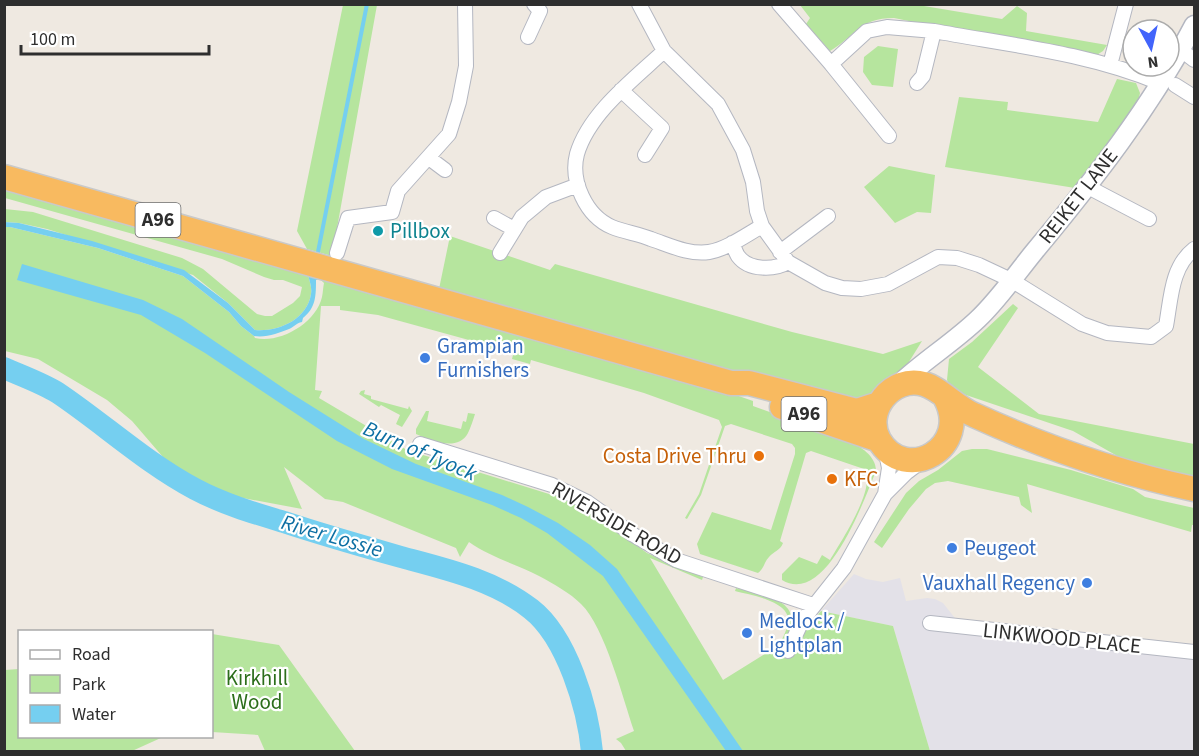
<svg xmlns="http://www.w3.org/2000/svg" width="1199" height="756" font-family="'Source Sans 3',sans-serif">
<rect width="100%" height="100%" fill="#efe9e1"/>
<path fill="#e3e1e8" d="M854 574 866 579 883 582 900 578 906 601 927 598 935 599 943 603 962 627 1194 652V751H930L893 626 821 611Z"/>
<path fill="#b6e59e" d="M343 5H377L332 256 307 249 297 231Z
M800 5H918L1002 19 1017 6 1027 13 1026 31 1107 45 1103 51 1092 58 894 18C859 18 857 35 830 51L806 24 810 18Z
M878 46 898 49 893 87 872 85 863 72 864 57Z
M1117 79 1136 83 1140 93 1138 102 1075 188 945 167 959 97 1008 102 1007 110 1098 122Z
M889 166 935 175 931 213 917 212 895 223 864 187Z
M4 189 308 275C310 282 312 288 311 294 307 320 278 332 255 330L228 303 193 275 47 229 19 223 5 222V209L33 212 182 258 203 269 257 314 265 316H272L293 303 300 296 302 287 283 280H274L264 277 222 259 5 198Z
M4 227H10L98 248 183 276 229 312 241 326 254 336 255 338C280 344 316 323 322 297 323 292 323 288 324 283L319 278 733 394 753 401V406L848 440C860 447 876 455 876 471 864 500 826 607 782 580V574L799 557 817 564 822 555 830 560C840 543 878 486 864 469L811 451 806 453 780 541 783 543C780 551 774 551 769 557 764 562 764 569 758 573L700 554 697 544 712 512 771 530 795 454V448L792 444 731 424 725 426 701 495 687 519 685 518 699 494 722 427 719 420 644 393 531 360 530 364 512 359 513 355 487 348V345L378 315 340 310V306H321L315 390 322 391 319 398 407 450 562 498 600 519 647 553 703 577 702 580 650 558 723 680 768 652 777 649C781 641 787 631 788 622 791 601 750 595 735 591L736 588C754 593 794 597 792 623 791 632 785 641 781 650L793 653 804 632 821 611 893 626 930 751H626L621 743 616 739 634 731C623 699 605 627 581 604 570 593 554 584 539 576 516 564 490 557 469 542L460 557 456 548 343 502 325 499 284 467 302 509 227 495 169 464 132 421 107 400 38 359 5 351Z
M450 236 550 270 555 264 792 332 883 354 922 341 907 365 884 389 863 400 789 390 439 289Z
M1013 304 1018 308 978 367 1039 414 1194 444V476L1128 462 1073 431 963 394 951 387 947 380 949 359 972 342Z
M365 390 364 394 371 396V399L408 409 409 406 412 411 402 427 396 424 400 415 381 405 379 407 359 394 361 391Z
M426 411H429L427 421 461 429 463 421 466 422 468 413 475 414C473 420 471 427 468 433 458 452 431 441 416 434V429Z
M972 449H987L1071 470 1133 489 1145 497 1194 508V525H1192L1191 532 1027 484 1032 513 1021 505 1019 497 948 481 935 483 926 489 909 509 882 548 874 542 906 493 919 481 938 470 962 451Z
M212 634 279 645 355 751H265L258 735 212 732Z
M19 669 20 736 163 737 132 751H5V670Z"/>
<path fill="#75cff0" d="M4 222 19 223 92 241 184 270 228 303 255 330C278 332 307 320 311 294 312 288 310 282 308 275L319 279 316 280C316 295 316 308 303 318L302 322C296 323 294 327 289 329 279 333 266 338 254 336L241 326 229 312 183 276 98 248 10 227H5Z
M22 264 143 300 182 319 289 392 364 439 416 464 502 495 528 507 558 523 590 545 617 569 743 751H726L603 576 547 533 521 518 492 505 392 469 337 441 205 353 141 315 17 280Z"/>
<g fill="none" stroke-linecap="round" stroke-linejoin="round">
<path stroke="#75cff0" stroke-width="4" d="M317 257 367 4"/>
<path stroke="#75cff0" stroke-width="22" d="M4 368C22 376 42 383 58 393 104 424 146 463 195 489 223 504 254 513 284 522 323 535 362 546 401 557 446 569 494 580 531 609 567 637 588 708 592 752"/>
<g stroke="#b4b7c1" stroke-width="16">
<path id="minor" d="M639 4 664 51 718 104 743 150 753 182 757 211 762 226 788 262 825 283 842 288 861 289 888 284 938 257 957 258 979 265 1011 280 1082 324 1107 333 1151 337 1166 326C1171 299 1171 267 1194 249
M779 4 831 64 889 136
M528 37 540 11 534 4
M1181 50 1194 60
M664 51C634 79 589 113 577 154 570 181 586 216 612 227 624 232 639 234 651 239 669 245 689 255 709 252 727 249 746 235 762 226
M831 64 867 31 887 27 934 31
M1110 65 1126 4
M917 83 923 76 934 31C1010 45 1088 53 1160 83
M1175 85 1194 97
M621 90 662 128 645 155
M429 158 445 170
M1088 187 1149 219
M494 218 514 229
M732 243C734 247 736 253 738 256 749 271 775 270 788 262
M780 252 828 216
M337 253 348 218 392 212 398 191 449 134 459 102 466 66 465 4
M500 253 522 217 546 197 578 185
M420 444 552 485 587 502 632 534 676 560 813 605
M885 448 889 468 885 494
M930 623 1194 652
M788 651 802 621 844 568 885 494 906 473 922 461"/>
</g>
<g stroke="#b4b7c1" stroke-width="21">
<path id="tertiary" d="M898 385C923 361 953 343 978 319 999 299 1016 274 1034 252 1093 181 1151 107 1194 25"/>
</g>
<g stroke="#c9c9c9" stroke-width="27">
<path id="trunk" d="M4 177 731 383H749L857 411 879 404
M945 397C973 448 905 485 879 440 863 411 892 375 924 384 939 388 957 408 974 415 1044 447 1119 473 1194 489
M782 407 879 440"/>
</g>
<use href="#minor" stroke="#fff" stroke-width="14"/>
<use href="#tertiary" stroke="#fff" stroke-width="18"/>
<use href="#trunk" stroke="#f8ba60" stroke-width="24"/>
</g>
<circle fill="#0f9aa8" stroke="#fff" stroke-width="2" cx="378" cy="231" r="6"/>
<g fill="#3f7fe0" stroke="#fff" stroke-width="2">
<circle cx="425" cy="358" r="6"/>
<circle cx="952" cy="548" r="6"/>
<circle cx="1087" cy="583" r="6"/>
<circle cx="747" cy="633" r="6"/>
</g>
<g fill="#e8710a" stroke="#fff" stroke-width="2">
<circle cx="759" cy="456" r="6"/>
<circle cx="832" cy="479" r="6"/>
</g>
<g text-anchor="middle" dominant-baseline="central" stroke-width="4.5" stroke-linejoin="round" paint-order="stroke">
<g fill="#fff" stroke="#6d6d6d" stroke-width="1.5">
<rect x="135.5" y="203" width="45" height="34" rx="4.5"/>
<rect x="781.5" y="397" width="45" height="34" rx="4.5"/>
</g>
<g font-size="20" font-weight="bold" fill="#2e2e2e">
<text x="158" y="220">A96</text>
<text x="804" y="414">A96</text>
</g>
<g font-size="21" fill="#2e2e2e" stroke="#fff">
<text transform="translate(1078 196) rotate(-52)">REIKET LANE</text>
<text transform="translate(617 523) rotate(30)">RIVERSIDE ROAD</text>
<text transform="translate(1062 638) rotate(6)">LINKWOOD PLACE</text>
</g>
<g font-size="21" fill="#0d838f" stroke="#fff" text-anchor="start">
<text x="390" y="231">Pillbox</text>
</g>
<g font-size="21" fill="#366cbe" stroke="#fff" text-anchor="start">
<text x="437" y="346">Grampian<tspan x="437" dy="24">Furnishers</tspan></text>
<text x="964" y="548">Peugeot</text>
<text x="1075" y="583" text-anchor="end">Vauxhall Regency</text>
<text x="759" y="621">Medlock /<tspan x="759" dy="24">Lightplan</tspan></text>
</g>
<g font-size="21" fill="#c56008" stroke="#fff" text-anchor="end">
<text x="747" y="456">Costa Drive Thru</text>
<text x="844" y="479" text-anchor="start">KFC</text>
</g>
<g font-size="21" fill="#2c6e1b" stroke="#fff">
<text x="257" y="678">Kirkhill<tspan x="257" dy="24">Wood</tspan></text>
</g>
<g font-size="22" font-style="italic" fill="#0d6fa3" stroke="#fff">
<text transform="translate(420 451) rotate(23)">Burn of Tyock</text>
<text transform="translate(332 536) rotate(16)">River Lossie</text>
</g>
</g>
<rect width="1199" height="756" fill="none" stroke="#2e2e2e" stroke-width="12"/>
<rect x="18" y="630" width="195" height="108" fill="#ffffff" stroke="#ababab" stroke-width="1.5"/>
<rect x="30" y="650" width="30" height="9" fill="#ffffff" stroke="#ababab" stroke-width="1.5"/>
<text x="72" y="660" font-size="18" fill="#2e2e2e">Road</text>
<rect x="30" y="675" width="30" height="18" fill="#b6e59e" stroke="#ababab" stroke-width="1.5"/>
<text x="72" y="690" font-size="18" fill="#2e2e2e">Park</text>
<rect x="30" y="705" width="30" height="18" fill="#75cff0" stroke="#ababab" stroke-width="1.5"/>
<text x="72" y="720" font-size="18" fill="#2e2e2e">Water</text>
<g transform="translate(1151 48) rotate(172)"><circle r="28" fill="#ffffff" stroke="#ababab" stroke-width="1.5"/>
<path d="M0-4.5L10 22L0 15L-10 22Z" fill="#4264fb"/>
<text y="-9" font-size="16" font-weight="bold" text-anchor="middle" fill="#2e2e2e">N</text>
</g>
<path d="M21 45v9h188v-9" fill="none" stroke="#2e2e2e" stroke-width="3"/>
<text x="30" y="45" font-size="18" fill="#2e2e2e" stroke="#ffffff" stroke-width="4.5" paint-order="stroke">100 m</text>
</svg>
